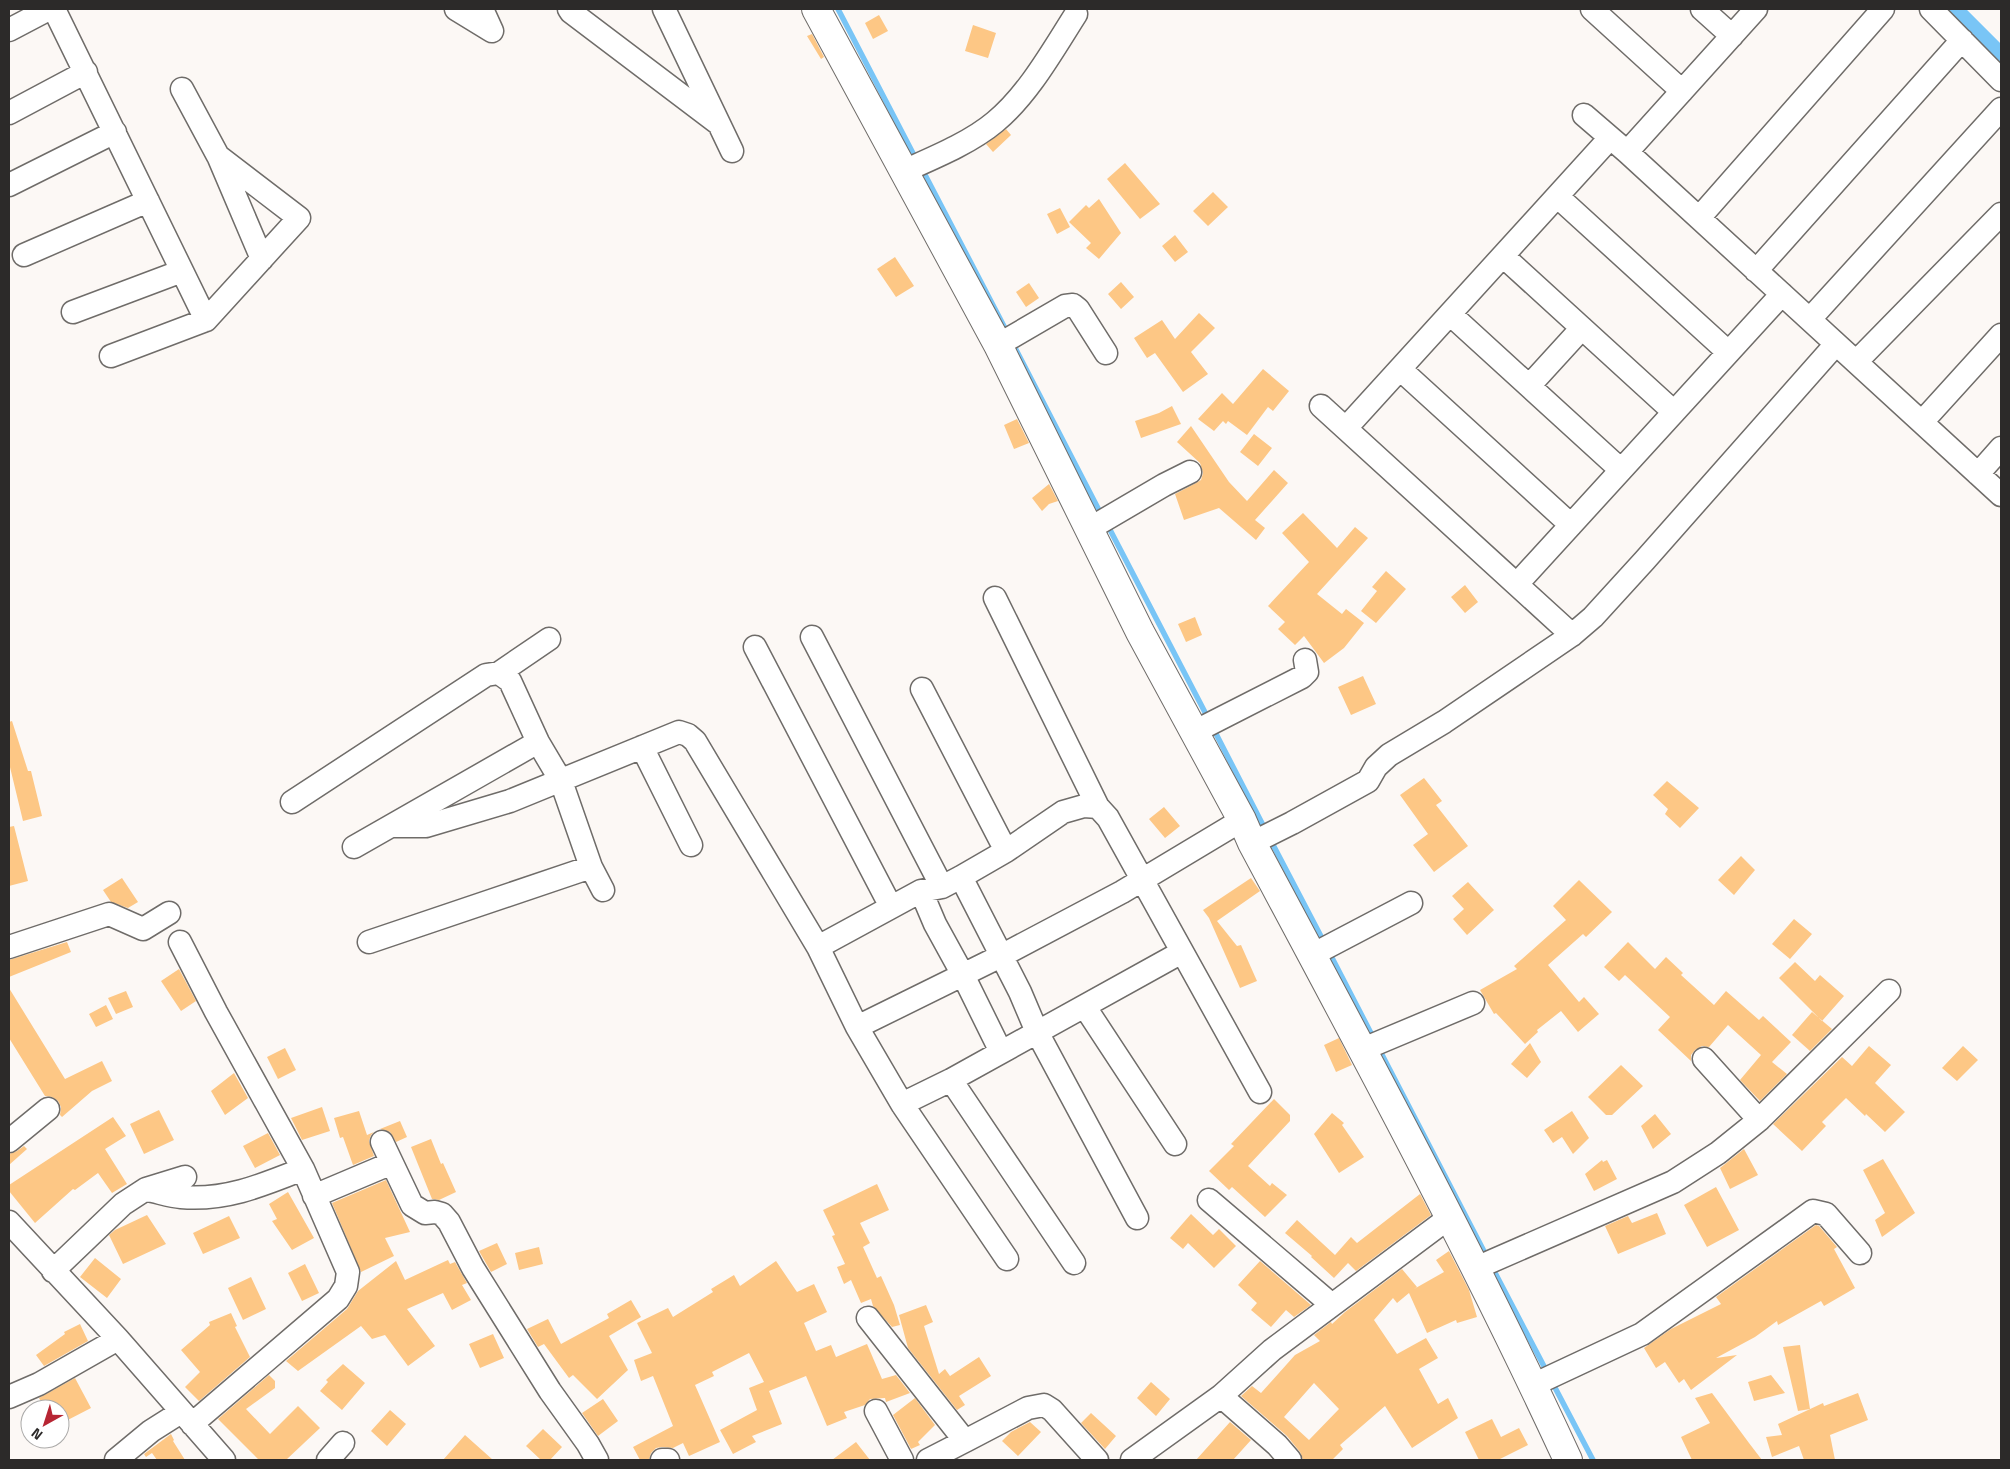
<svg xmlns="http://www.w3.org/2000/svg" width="2010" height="1469" font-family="'Titillium Web',sans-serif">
<rect width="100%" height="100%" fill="#fcf8f5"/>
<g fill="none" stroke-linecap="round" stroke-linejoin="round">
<path stroke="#79c5f6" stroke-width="5.5" d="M838 9 917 161
M922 169 1008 334
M1012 342 1102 516
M1107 524 1209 720
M1213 728 1266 831
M1270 839 1325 944
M1329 952 1374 1039
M1378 1047 1488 1259
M1492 1267 1547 1372
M1551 1380 1593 1460"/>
<path stroke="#79c5f6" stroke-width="20" d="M1952 9 2001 58"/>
</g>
<path fill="#fdc785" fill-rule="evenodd" d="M879 15 888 31 873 39 865 23Z
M973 25 996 33 988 58 965 51Z
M812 34 824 57 821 59 807 36Z
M1006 129 1011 135 993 152 986 144Z
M1125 163 1160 204 1140 219 1107 179Z
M1213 192 1228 207 1208 226 1193 211Z
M1099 199 1121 233 1099 259 1086 248 1091 243 1069 222 1086 205 1089 208Z
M1060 208 1070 227 1057 234 1047 214Z
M1175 235 1188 252 1175 262 1162 246Z
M895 257 914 286 896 297 877 269Z
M1121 282 1134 297 1121 309 1108 294Z
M1029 283 1039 298 1026 307 1016 292Z
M1199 313 1215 328 1191 352 1208 374 1183 392 1155 353 1147 358 1134 338 1162 320 1175 339Z
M1263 369 1289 391 1273 411 1268 407 1247 435 1228 421 1226 424 1223 421 1214 431 1198 419 1222 393 1233 404Z
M1172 406 1181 424 1141 438 1135 421 1159 413Z
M1017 419 1029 443 1014 449 1004 425Z
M1191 426 1229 482 1247 501 1274 470 1288 483 1255 520 1265 528 1256 540 1219 508 1184 520 1175 494 1196 483 1201 480 1203 473 1200 463 1177 442Z
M1254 434 1272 448 1258 466 1240 452Z
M1049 484 1058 501 1049 504 1042 511 1032 498Z
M1303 513 1337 548 1355 527 1368 538 1317 594 1342 614 1346 609 1364 623 1344 648 1324 663 1304 636 1295 645 1278 629 1285 622 1268 606 1309 562 1282 533Z
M1386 571 1406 589 1376 623 1361 611 1377 591 1372 587Z
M1465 585 1478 602 1465 613 1451 597Z
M1195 617 1202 635 1186 642 1178 624Z
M1363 676 1376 704 1351 715 1338 687Z
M12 721 28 771H31L42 816 23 821 9 763V722Z
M1424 778 1442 801 1436 805 1468 846 1434 872 1413 845 1428 834 1400 795Z
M1667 781 1699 808 1680 828 1665 814 1668 809 1653 795Z
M1164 807 1180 826 1165 838 1149 819Z
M14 826 28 881 9 886V827Z
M1741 856 1755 870 1734 895 1718 880Z
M122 878 138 902 128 908 111 902 103 890Z
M1251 878 1260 891 1217 921 1237 946 1241 945 1257 981 1240 988 1209 918 1203 910Z
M1579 880 1612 912 1586 937 1583 934 1548 965 1579 1002 1584 997 1599 1014 1578 1032 1561 1011 1537 1030 1538 1032 1525 1044 1496 1013 1494 1014 1480 990 1517 969 1514 966 1566 920 1553 906Z
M1468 882 1494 910 1467 935 1453 919 1464 909 1452 896Z
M1794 919 1812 934 1790 959 1772 944Z
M67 942 71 952 9 977V960Z
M1628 942 1655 969 1666 957 1683 973 1681 975 1714 1005 1726 991 1759 1020 1763 1016 1791 1042 1772 1062 1787 1074 1760 1101 1740 1080 1761 1055 1728 1025 1709 1047 1702 1046 1695 1050 1691 1055V1061L1658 1030 1670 1017 1625 975 1619 981 1604 967Z
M1795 962 1815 981 1820 975 1844 996 1822 1021 1779 978Z
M179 969 196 1001 181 1011 161 981Z
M9 988 65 1079 102 1061 112 1081 92 1091 62 1117 60 1115 61 1107 58 1101 52 1097 45 1096 9 1038Z
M126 991 133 1007 116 1014 108 998Z
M106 1005 113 1019 96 1027 89 1014Z
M1812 1012 1832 1029 1810 1051 1792 1035Z
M1339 1038 1352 1065 1336 1072 1324 1045Z
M1530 1043 1541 1062 1527 1078 1511 1064Z
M1869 1046 1891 1065 1875 1083 1905 1112 1885 1132 1866 1114 1865 1116 1846 1098 1822 1122 1826 1126 1802 1151 1773 1124 1842 1057 1852 1066Z
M1963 1046 1978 1060 1957 1081 1942 1068Z
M285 1048 296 1070 278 1079 267 1057Z
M1621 1065 1643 1086 1612 1115H1606L1588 1097Z
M234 1073 248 1098 225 1115 211 1091Z
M1274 1099 1290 1115V1121L1248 1166 1270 1186 1272 1183 1287 1195 1265 1217 1232 1187 1229 1190 1209 1171 1234 1146 1231 1144Z
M322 1107 330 1131 302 1140 291 1118Z
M159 1110 174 1140 144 1154 130 1124Z
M359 1111 367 1135 374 1132 371 1135 369 1141 374 1156 353 1165 343 1137 340 1138 334 1118Z
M1572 1111 1589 1138 1573 1154 1562 1137 1553 1143 1544 1130Z
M1332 1113 1344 1123 1342 1125 1364 1157 1339 1173 1314 1134Z
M1655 1114 1671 1134 1653 1149 1641 1126Z
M113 1117 126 1136 105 1149 127 1184 112 1193 98 1173 75 1190 73 1189 35 1223 9 1191V1185Z
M400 1121 407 1137 396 1142 390 1132 380 1129Z
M268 1133 280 1155 255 1168 243 1146Z
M431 1139 441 1164 443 1163 456 1192 439 1200 432 1199 411 1147Z
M24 1146 27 1149 9 1165V1154L17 1151Z
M1744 1149 1758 1175 1730 1189 1720 1168Z
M1883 1159 1915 1213 1882 1237 1875 1220 1885 1213 1863 1170Z
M1602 1160 1603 1162 1607 1160 1617 1179 1594 1191 1585 1174Z
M386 1180 410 1232 385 1238 394 1256 361 1272 332 1203Z
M877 1184 889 1210 860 1223 870 1243 863 1247 877 1278 881 1276 894 1305 900 1325 892 1327 873 1306 871 1299 861 1303 851 1280 844 1284 837 1267 845 1264 832 1236 835 1235 823 1210Z
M1716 1187 1739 1230 1707 1247 1684 1205Z
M288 1192 314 1238 292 1250 272 1221 277 1219 269 1204Z
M1420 1194 1431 1215 1356 1271 1348 1263 1334 1278 1311 1257 1312 1256 1285 1233 1297 1220 1335 1255 1351 1237 1357 1243Z
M1657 1213 1666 1234 1618 1254 1605 1226 1628 1216 1632 1223Z
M1191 1214 1213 1235 1219 1229 1236 1246 1214 1268 1188 1243 1183 1249 1170 1238Z
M147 1215 166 1244 123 1264 109 1235 115 1230Z
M229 1216 240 1238 203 1254 193 1233Z
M1816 1225 1819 1226 1837 1247 1834 1249 1855 1288 1824 1306 1821 1301 1778 1325 1777 1321 1755 1337 1716 1358 1737 1355 1691 1390 1684 1379 1679 1383 1665 1362 1656 1368 1644 1348 1671 1329 1721 1304 1716 1297Z
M497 1243 507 1264 491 1272 479 1251Z
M539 1247 543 1264 519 1270 515 1253Z
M1449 1251 1469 1290 1477 1317 1457 1323 1456 1320 1427 1333 1409 1293 1397 1303 1393 1298 1374 1320 1397 1354 1426 1338 1438 1358 1419 1369 1438 1404 1448 1398 1458 1418 1412 1448 1385 1406 1340 1445 1343 1449 1332 1460H1303L1300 1452 1287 1436 1241 1396 1252 1386 1261 1393 1295 1355 1320 1341 1314 1335 1331 1322 1332 1324 1345 1312 1402 1269 1417 1287 1414 1289 1444 1272 1436 1260ZM1314 1383 1339 1409 1309 1440 1284 1417Z
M95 1258 121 1279 107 1298 80 1277Z
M448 1260 450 1264 455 1262 467 1283 462 1285 471 1300 452 1310 443 1293 407 1309 435 1346 408 1366 385 1335 372 1339 361 1326 298 1371 286 1361 347 1309 358 1291 396 1261 405 1280Z
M776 1261 797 1292 814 1284 827 1312 804 1323 816 1351 831 1345 836 1357 867 1344 882 1379 896 1375 910 1393 886 1402 885 1398 870 1399 865 1405 844 1412 847 1418 827 1426 806 1376 769 1391 782 1424 752 1436 756 1442 733 1454 720 1430 757 1410 749 1388 764 1382 749 1353 712 1372 714 1376 695 1385 720 1442 689 1456 683 1443 673 1448 662 1447 656 1448 651 1453 649 1460H640L633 1447 673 1426 653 1376 641 1381 634 1360 652 1353 637 1323 668 1308 673 1317 713 1292 711 1289 734 1275 740 1286Z
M1260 1261 1311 1305 1294 1317 1286 1310 1271 1327 1251 1310 1257 1303 1238 1285Z
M305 1264 319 1293 302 1301 288 1273Z
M251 1277 266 1309 243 1320 228 1288Z
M631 1300 641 1317 609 1336 628 1370 597 1399 573 1375 569 1378 544 1344 538 1347 527 1329 548 1319 561 1344 609 1318 607 1314Z
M926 1305 933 1322 924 1326 939 1374 945 1369 950 1376 979 1357 991 1376 959 1396 965 1405 957 1410 908 1348 899 1315Z
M231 1313 237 1326 235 1327 250 1357 199 1401 185 1387 200 1372 181 1350 210 1325 209 1322Z
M80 1324 88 1341 44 1366 36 1355 65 1334 64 1332Z
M493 1334 504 1358 480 1368 469 1344Z
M1800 1345 1810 1409 1798 1411 1783 1347Z
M343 1364 365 1383 342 1410 320 1391 328 1382 326 1380Z
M269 1375 275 1381V1388L246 1409 270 1434 298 1406 320 1428 286 1460H259L218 1419Z
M1771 1375 1785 1393 1754 1401 1748 1382Z
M75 1378 91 1408 60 1424V1409H45L39 1398Z
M1151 1382 1170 1399 1156 1416 1137 1398Z
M1712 1393 1749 1443 1762 1460H1692L1681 1437 1710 1423 1695 1398Z
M1858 1393 1868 1420 1830 1435 1835 1460H1804L1799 1446 1772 1457 1766 1437 1782 1435 1778 1424 1823 1403 1824 1406Z
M915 1398 935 1425 918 1442 920 1445 911 1449 893 1415Z
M603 1399 618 1421 598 1436 582 1413Z
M390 1410 406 1424 387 1446 371 1431Z
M1091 1413 1116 1436 1105 1449 1081 1423Z
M1492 1419 1501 1437 1519 1428 1528 1445 1498 1460H1479L1465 1432Z
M1030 1422 1041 1432 1018 1456 1002 1441 1011 1432Z
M1230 1422 1251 1440 1233 1460H1196Z
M543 1429 562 1447 550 1460H541L526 1446Z
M171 1434 174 1440 173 1441 185 1460H157L152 1453 146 1457 144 1454Z
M465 1435 493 1460H443Z
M856 1442 870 1460H832Z"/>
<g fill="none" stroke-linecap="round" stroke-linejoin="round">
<g stroke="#6f6c69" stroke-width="25">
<path id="minor" d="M54 9 206 320 111 356
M456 9 492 31 482 9
M569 9 571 12 719 124
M664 9 732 151
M1592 9 1682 91
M1702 9 1732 36
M1931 9 2001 80
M9 30 49 9
M182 89 218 156 299 218 206 320
M9 113 86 72
M1584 115 1627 152 2001 495
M1627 152 1756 9
M219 158 262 259
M904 171C933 158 970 143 995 122 1028 95 1053 50 1076 14
M9 185 115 132
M1558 197 1728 352
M1699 218 1883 9
M24 255 148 201
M1503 256 1674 412
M1756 271 1962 40
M73 312 182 271
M1450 314 1621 470
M1810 319 2001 109
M998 345 1065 306 1073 305 1078 309 1106 353
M1856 362 2001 214
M1400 369 1571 525
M1529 386 1582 328
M1321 406 1572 635
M1922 422 2001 335
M1346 428 1610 138
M1978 474 2001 448
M1089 529 1164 485 1190 472
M1517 584 1782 294
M995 598 1098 807
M812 637 942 887
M755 647 891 907
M499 673 549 639
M922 689 1006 851
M1194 732 1302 677 1307 672 1305 660
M642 747 691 845
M292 802 486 675 499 673 510 681 538 742 561 781 591 867 603 890
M392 826H426L510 801 679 732 688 735 695 741 818 947
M1252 843 1292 823 1368 781 1376 767 1389 755 1444 722 1572 635 1593 617 1645 560 1836 344
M354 847 538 742
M961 877 1020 992 1037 1032 1137 1218
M921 891 935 924 963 975 1001 1052
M180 942 216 1012 303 1169 348 1272 346 1286 338 1299 192 1424
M369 942 591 867
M9 947 109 914 143 929 169 913
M1312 955 1411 903
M1085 1007 1175 1144
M857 1027 818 947 921 891 942 887 961 877 1006 851 1063 812 1084 806 1098 807 1108 818 1260 1092
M1361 1050 1473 1003
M1704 1059 1759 1120
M951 1080 1074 1263
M902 1104 951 1080 1182 952
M9 1141 48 1109
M382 1142 412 1205 425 1213 435 1212 442 1214 449 1222 473 1268 550 1391 588 1444 597 1460
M147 1190C158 1192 170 1196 181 1197 225 1201 263 1185 303 1169
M314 1196 392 1163
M1209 1200 1332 1305
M9 1222 118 1339 224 1460
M1007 1259 902 1104 857 1027 1001 956 1122 892 1242 820
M1476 1268 1673 1182 1718 1153 1759 1120 1889 991
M53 1271 123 1204 146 1189 185 1177
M868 1318 965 1441 1028 1408 1044 1405 1052 1410 1097 1460
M1533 1385 1642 1334 1813 1211 1826 1214 1860 1253
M1221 1396 1277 1445 1290 1460
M9 1397 39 1384 118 1339
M876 1411 902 1460
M116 1460 151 1431 181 1412
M328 1460 343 1443
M662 1460H668
M928 1460 965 1441
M1132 1460 1221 1396 1272 1350 1450 1217"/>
</g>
<g stroke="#6f6c69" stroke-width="30">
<path id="tertiary" d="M816 9 998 345 1140 632 1242 820 1252 843C1361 1047 1471 1250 1568 1460"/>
</g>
<use href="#minor" stroke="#fff" stroke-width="22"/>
<use href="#tertiary" stroke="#fff" stroke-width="28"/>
</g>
<rect width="2010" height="1469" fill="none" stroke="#2c2a29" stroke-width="20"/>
<g transform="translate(45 1424) rotate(219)"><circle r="24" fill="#ffffff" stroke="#abaaa9"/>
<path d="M0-4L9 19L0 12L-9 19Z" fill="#b72533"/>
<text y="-8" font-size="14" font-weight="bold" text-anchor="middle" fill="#2c2a29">N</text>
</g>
</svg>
